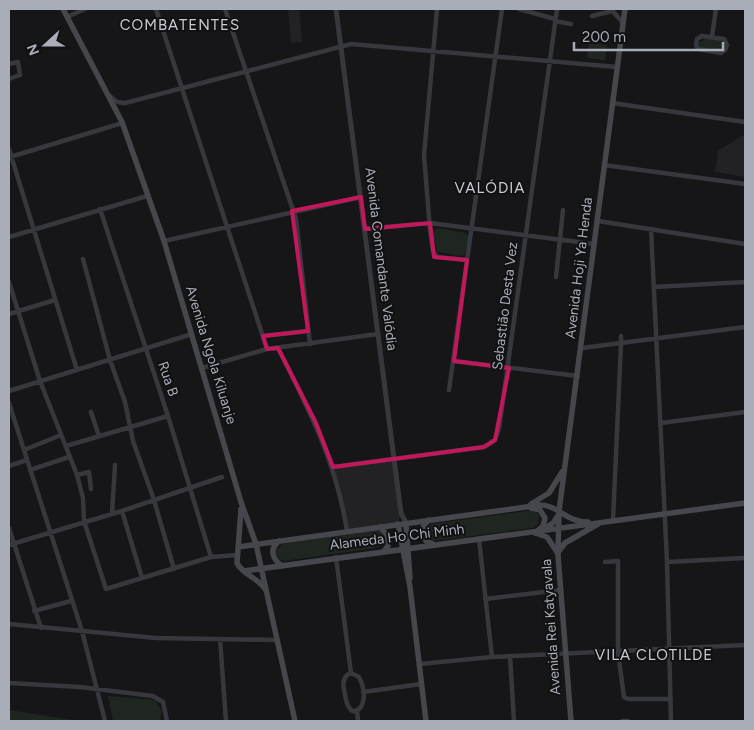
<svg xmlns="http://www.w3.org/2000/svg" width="754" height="730" font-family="Figtree,sans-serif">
<rect width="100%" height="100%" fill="#161618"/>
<path fill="#222225" d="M288 9H299L302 42 291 43Z
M745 134V177L715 172 718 151Z
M394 460 401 513 398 524 347 531 333 467Z"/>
<path fill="#1e261f" d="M706 38 721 40 725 45 724 49 718 52 699 47 698 43Z
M589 42 607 45 605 60 587 58Z
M439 228 466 233 468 237 465 255 461 256 437 252 432 231Z
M527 511H534L539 515 538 524 533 528 433 541 425 535 426 528 431 524Z
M379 530 385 540 382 545 375 548 284 561 279 559 275 552 282 544Z
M108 696 155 700 162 711 160 721H113Z
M9 710 79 721H9Z"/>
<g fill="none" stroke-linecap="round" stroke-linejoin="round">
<path stroke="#37383d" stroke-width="4.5" d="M156 9 267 349
M225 9 296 219 310 344
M437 9 424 155 430 230 433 251 437 257 467 260
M519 9 555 19
M611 9 623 23
M592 16 612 11
M67 17 85 9
M555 21 571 24
M702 36 724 39 727 45 725 50 721 53 698 49 696 45 697 39Z
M712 36 716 9
M9 64 18 62 20 75 9 79
M110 96 117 102 125 103 351 44 617 67
M612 103 745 122
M9 149 77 370
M10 157 119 124
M604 165 745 184
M100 209 168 416 211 557
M598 221 745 244
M365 229 430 223 594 244
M651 229 667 562 671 721
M9 237 147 196
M164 241 361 197
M83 259 110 360 125 402 133 441 154 500 174 569
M556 277 563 210
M9 282 40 381 77 475 83 498 84 521 106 589 211 557 237 555
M654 287 745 282
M9 314 55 300
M263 336 308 331
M621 344V336
M278 348C309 410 336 461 347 531
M582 348 745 327
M454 361 578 376
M202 368 267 349 378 334
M449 390 502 9
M9 391 192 334
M9 403 82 631 105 721
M91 412 99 436
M661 423 745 412
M66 446 168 416
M24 450 61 435
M9 466 27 460
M333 467 484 447 495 440 499 429 557 9
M30 470 69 457
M77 475 89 472 91 489
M122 511 142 578
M112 514 115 465
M613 520 621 344
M9 528 41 628
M479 539 492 657
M9 545 122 511 222 477
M336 557 351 673
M605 562 618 561V652L624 697 628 699H671
M667 562 745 558
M485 599 561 590
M34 611 71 601
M9 624 156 638 277 640
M220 639 226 721
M510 656 514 721
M420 664 492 657 745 645
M351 673 359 677C374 706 349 728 345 694 343 686 342 681 347 675Z
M9 683 80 687 153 696 163 702 167 721
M363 692 421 684
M357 710 358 721
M622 721H628"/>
<path stroke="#37383d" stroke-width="5" d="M336 9 401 513 406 523"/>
<path stroke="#45474d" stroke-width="5.5" d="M63 9 122 122 164 241 241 502 256 544 295 721
M531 504 549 493 562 472
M531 508 540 510 545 518 543 526 535 533
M241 509 237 563C242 574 258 578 265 589
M429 520 424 525 421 534 426 541 433 544
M406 523 410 578
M398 524 410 587 426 721
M380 527 387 535 388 546 384 551
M540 531 553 523 557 517
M538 534 547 537 557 552
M279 541C269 549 272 559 282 566
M238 547 540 505C559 505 565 522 588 522
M559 551 565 543 598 524
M244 571 745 503
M571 721 558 555 559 511 625 9"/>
</g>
<path fill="none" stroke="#c2185b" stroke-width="4" stroke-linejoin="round" d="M361 197 365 229 430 223 434 257 467 260 454 361 509 368 495 440 484 447 333 467 316 423 278 348 267 349 263 336 308 331 292 211Z"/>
<g text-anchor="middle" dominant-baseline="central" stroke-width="4" stroke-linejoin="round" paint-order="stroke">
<g font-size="14" fill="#a8adb8" stroke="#111113">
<text transform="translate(381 259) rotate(83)">Avenida Comandante Valódia</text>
<text transform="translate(579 268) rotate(-83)">Avenida Hoji Ya Henda</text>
<text transform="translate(505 306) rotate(-83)">Sebastião Desta Vez</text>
<text transform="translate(211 355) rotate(73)">Avenida Ngola Kiluanje</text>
<text transform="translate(168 379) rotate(71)">Rua B</text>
<text transform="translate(397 537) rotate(-7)">Alameda Ho Chi Minh</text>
<text transform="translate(551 627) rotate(-94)">Avenida Rei Katyavala</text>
</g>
<g font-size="15" letter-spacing="1" fill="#c9ccd4" stroke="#111113">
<text x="180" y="25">COMBATENTES</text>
<text x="490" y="188">VALÓDIA</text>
<text x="654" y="655">VILA CLOTILDE</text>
</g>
</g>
<rect width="754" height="730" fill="none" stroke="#a8adb8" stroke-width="20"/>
<g transform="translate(45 45) rotate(249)" stroke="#111113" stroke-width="4" paint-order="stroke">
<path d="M0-4L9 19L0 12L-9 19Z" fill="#a8adb8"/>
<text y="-8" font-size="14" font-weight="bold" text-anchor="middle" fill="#a8adb8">N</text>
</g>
<path d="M574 42v8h149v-8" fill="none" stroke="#a8adb8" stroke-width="2.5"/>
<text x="582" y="42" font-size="15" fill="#a8adb8" stroke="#111113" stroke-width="4" paint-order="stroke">200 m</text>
</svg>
